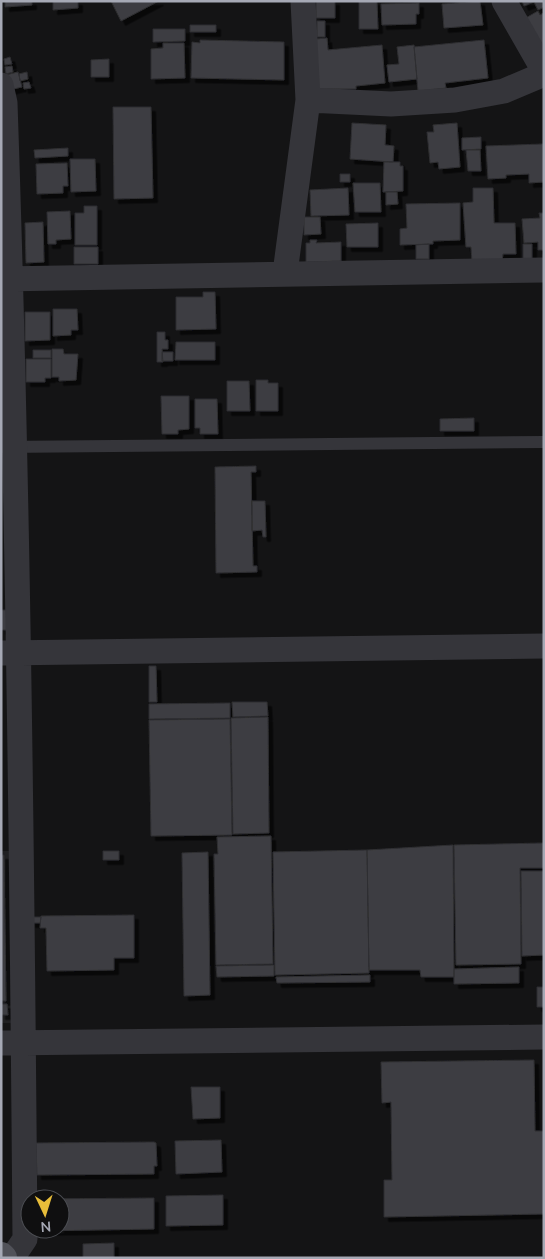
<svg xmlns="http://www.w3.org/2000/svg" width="545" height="1259" font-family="'Nunito Sans',sans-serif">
<defs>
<filter id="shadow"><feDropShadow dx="4.5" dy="4.5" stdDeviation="0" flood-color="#0009"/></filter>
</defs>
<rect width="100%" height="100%" fill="#141415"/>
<path fill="#202022" d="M1 851H11L13 1023H1Z"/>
<path fill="#3e3e42" stroke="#2e2e31" filter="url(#shadow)" d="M5 1H32V5L5 7Z
M53 1H78V8L53 10Z
M111 1H159L121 21Z
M316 1H335V18H316Z
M359 1H377L378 29H359Z
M480 1 483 25 444 28 442 4Z
M522 1H544V7L538 10 534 2 524 6Z
M419 3V14H416V24L382 25 381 4Z
M538 11 540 15 544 13V51L524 19Z
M317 21H325V37H317Z
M190 25H216V32H190Z
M153 29H185V41L153 42Z
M327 38 328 50 382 45 385 83 356 86V89H317L316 39Z
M200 40 284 42V80L191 78 192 42 200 43Z
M484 40 488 78 445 83 446 88 418 91 414 47Z
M163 43H184L185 78 151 79V49L163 48Z
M414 45 417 79 389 82 387 65 399 64 397 47Z
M10 57 12 64 5 65 4 59Z
M109 59V77H91V60Z
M12 66 13 72 6 74 5 67Z
M18 72 22 87 9 90 6 75Z
M27 72 28 79 20 81 19 74Z
M29 82 31 88 24 89 23 83Z
M113 107H151L153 198 114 199Z
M352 123 386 125 385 145 394 146 393 162 350 159Z
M457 123 460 167 439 169 438 162 430 163 427 132H434L433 125Z
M481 137V149L462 150V138Z
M543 144 544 182 529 183V174L506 175V178L488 179 486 146Z
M68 148V156L35 158 34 150Z
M466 150H480L481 171H468Z
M70 159H95L96 191 71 192Z
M384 162H400V166H403V191L383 192Z
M67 163 68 186H63V193L37 194 36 164Z
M340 174H350V182H340Z
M353 183H380L381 212H355Z
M348 188 349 215 311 216 310 190Z
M473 188H493L494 223H515L516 254H503L502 261 472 262 471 247H466L463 203 473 202Z
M386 192H397L398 204 386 205Z
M460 203V240L433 241V244H429L400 245V229L407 228 406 204Z
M84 206H97V245H75V213H84Z
M70 211 71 239 56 240V244H48L47 212Z
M539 213H544V250H538V242L524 243 522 219 540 218Z
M304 217H320L321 234 304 235Z
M43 222 44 262 26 263 25 223Z
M378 223V247H347L346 224Z
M310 240H317L316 243 341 242V261L306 262V243H310Z
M429 244V259H416V245Z
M523 244H532V261H523Z
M74 247H98V264H74Z
M203 292H215L216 329 176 330V297H203Z
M53 309H77L78 330H71V335L53 336Z
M25 312H50V340L25 341Z
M157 332H165V340H168V349H162L163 362H157Z
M176 342H215V360H175Z
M52 349H63L64 354H78L76 380 59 381V377H52Z
M33 350H51V358H33Z
M162 352H173V361H162Z
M26 359H51V378H45V382H26Z
M256 380H268V383H278V411H256Z
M227 381H249L250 411H227Z
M161 396H189V429L178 430V434H162Z
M195 399H217L218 434H200V428H195Z
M474 418V431H440V419Z
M256 466V472H251L253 566H257V572L216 573 215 467Z
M252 501H265L266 537H263L262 530 252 531Z
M1 610H7L8 630H1Z
M149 666H156L157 702H149Z
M232 702H267L268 716 233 717Z
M230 703V718L149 719V704Z
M268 717 269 833 233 834 231 718Z
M230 719 232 835 151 836 149 720Z
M271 836 273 964 216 965 214 854H218L217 837Z
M543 843 544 868H520L521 964 456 965 454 845Z
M453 845 454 977H421L420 970H369L367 850Z
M367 850 369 973 275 975 273 852Z
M103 851H119V860H103Z
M208 852 210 995 184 996 182 853Z
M1 855H4L6 1001H1Z
M521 871H544V955L522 956Z
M134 915V958H114V970L47 971 46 928H40L41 916Z
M31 917H41L40 923H31Z
M274 965V976L217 977 216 966Z
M519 967V983L454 984V969Z
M370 975V982L277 983 276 977Z
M537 987H544V1007H537Z
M1 1004H7L8 1015H1Z
M534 1060 535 1131H544V1214L384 1217V1180H392L391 1102 382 1103 381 1062Z
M191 1087H220V1118L193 1119Z
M221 1140 222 1172 176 1174 175 1141Z
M154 1142 156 1143 157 1166H154V1174L37 1175 36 1143Z
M223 1195V1225L166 1226V1196Z
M154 1198V1229L37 1231V1229H60V1199H37Z
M114 1243V1258H83V1244Z"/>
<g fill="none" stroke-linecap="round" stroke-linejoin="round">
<path stroke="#35353a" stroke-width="12" d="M1 447 544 442"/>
<path stroke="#35353a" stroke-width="25" d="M504 1 544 71
M1 85 5 103C18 481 22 860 25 1239L12 1258
M308 100 391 104 455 100 504 91 544 74
M285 273 308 100 303 1
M1 279 544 270
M1 653 544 646
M1 1043 544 1037"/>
<path stroke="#515259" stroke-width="28" d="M1 1256 3 1258"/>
</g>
<rect width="545" height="1259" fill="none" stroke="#a6a9b5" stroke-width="5"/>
<g transform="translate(45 1214) rotate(176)"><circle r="24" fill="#0f0f10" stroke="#4b4d52"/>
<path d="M0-4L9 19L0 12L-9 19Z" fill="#e7bd3a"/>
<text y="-8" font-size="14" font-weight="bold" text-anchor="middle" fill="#a6a9b5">N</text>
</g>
</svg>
